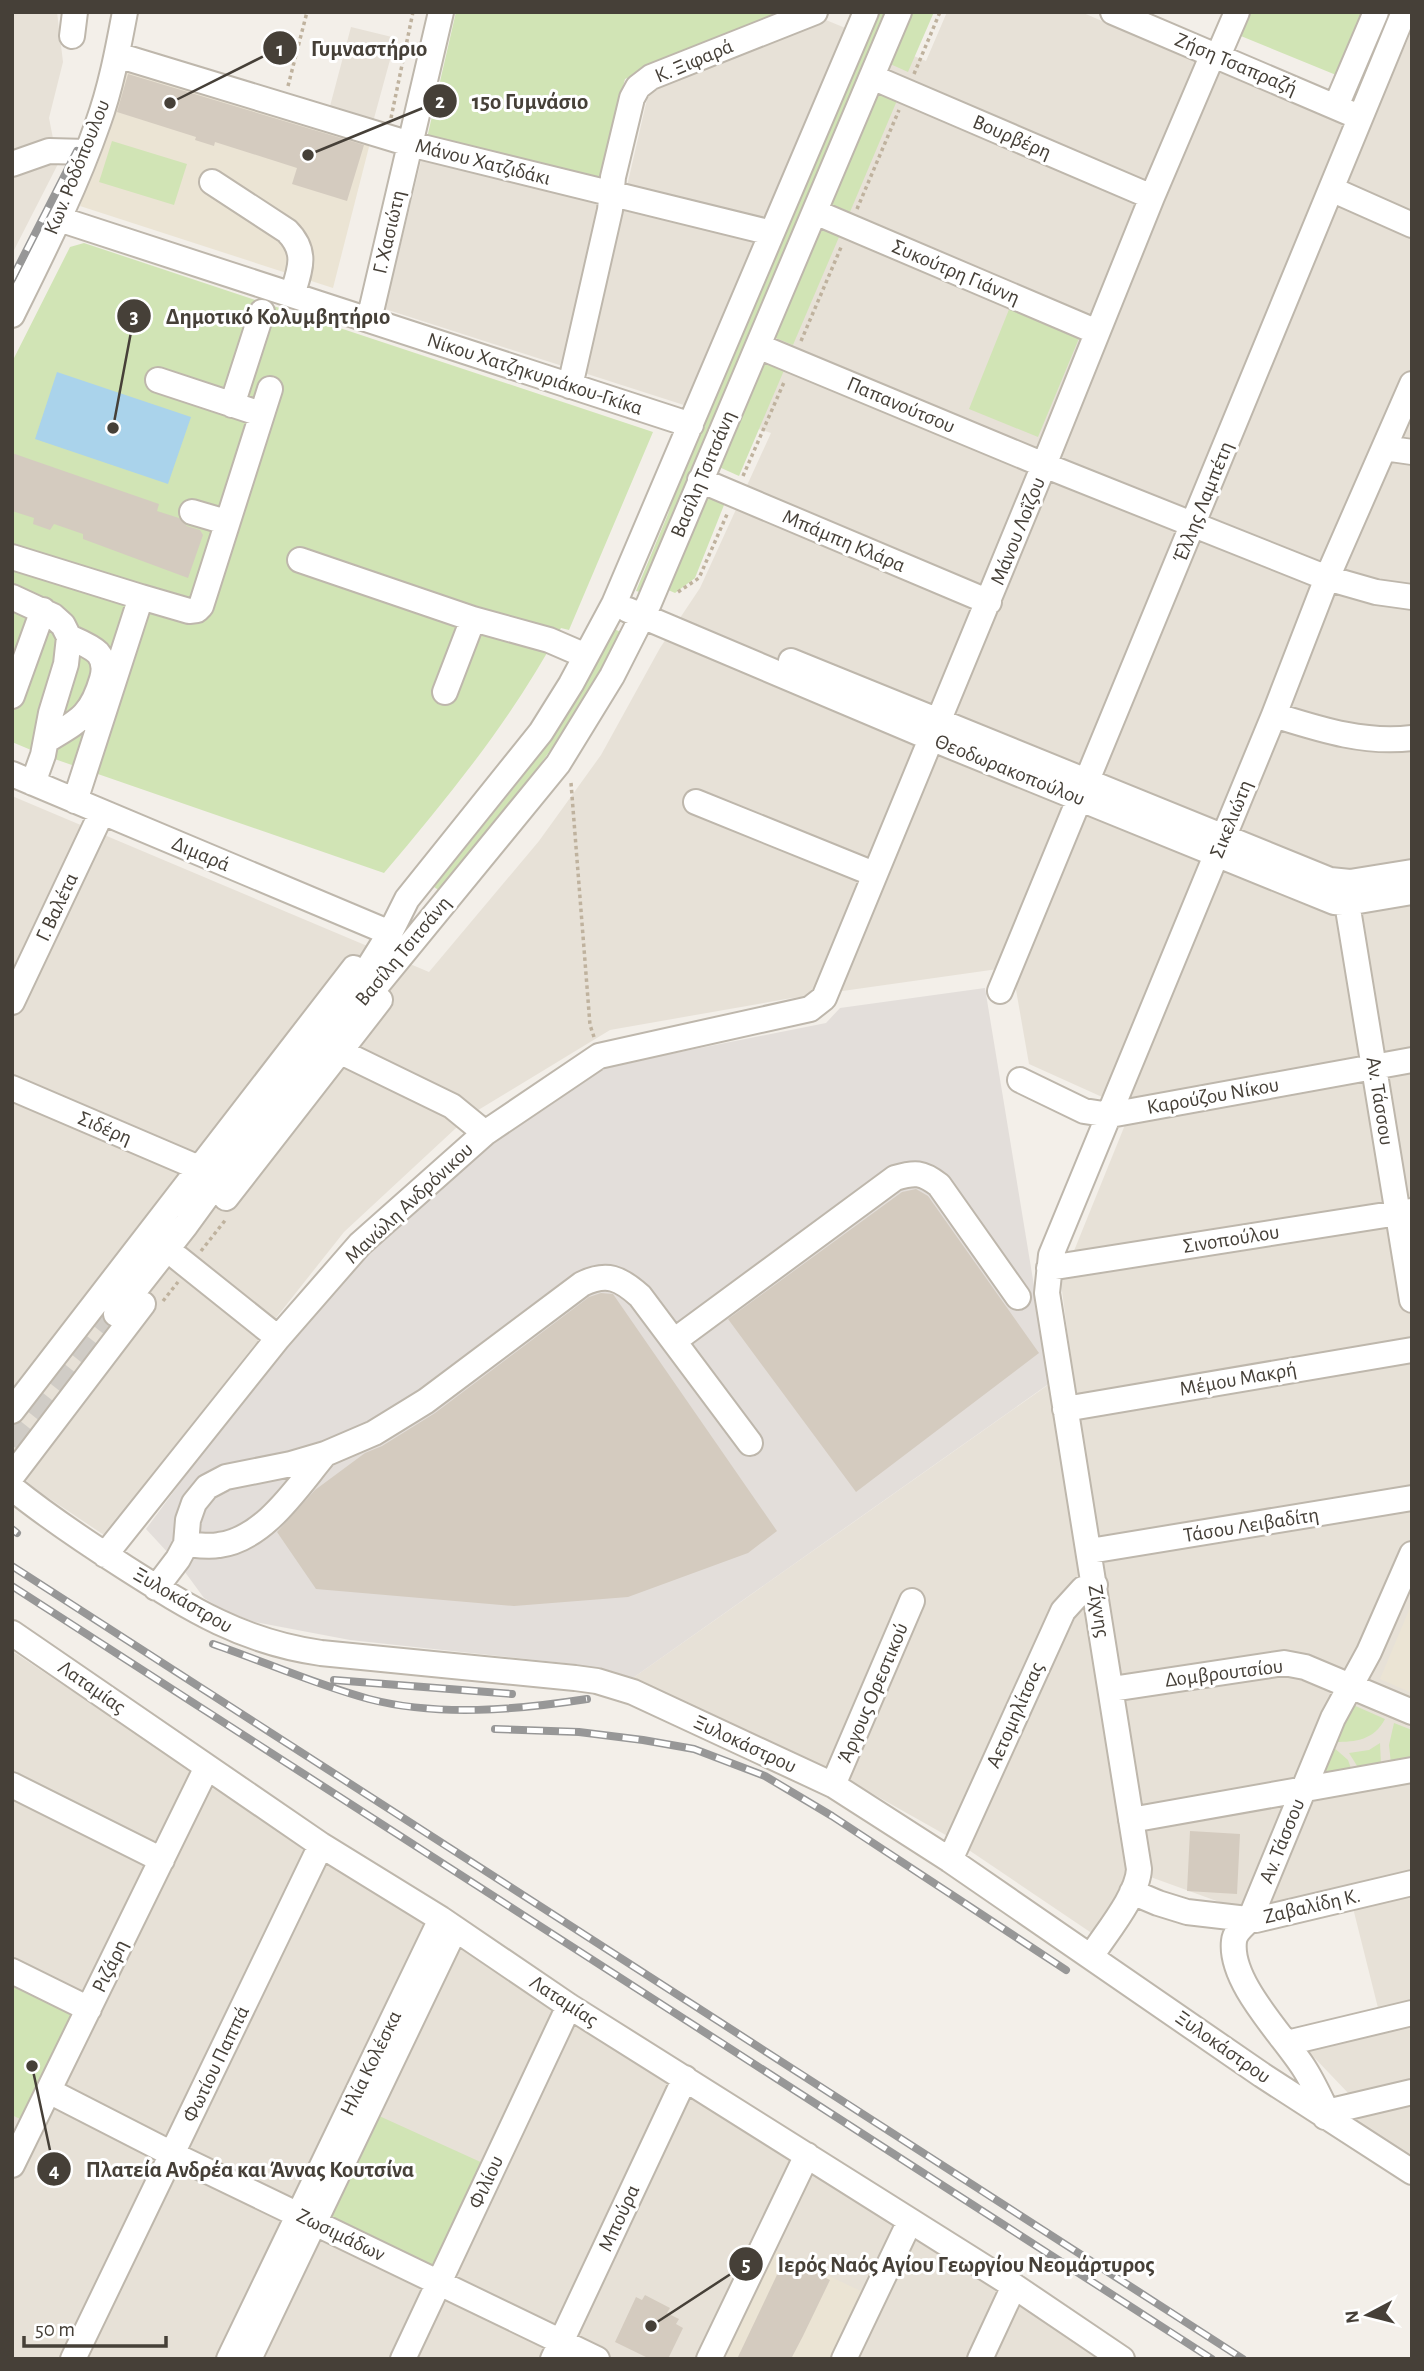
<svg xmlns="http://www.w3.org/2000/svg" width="1424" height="2371" font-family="'Alegreya Sans',sans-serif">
<rect width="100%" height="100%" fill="#f3efe9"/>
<path fill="#e7e1d7" d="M12 12H57L63 62 49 118 58 164 12 254Z
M947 12H1081L1367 134 1412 30V2161L1356 2123 1350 2095 1308 2051 1384 2032 1348 1888 1247 1912 1145 1875 1096 1936 951 1838 873 1794 630 1680 1072 1368 1061 1283 1131 1110 1029 1064 1012 967 786 999 610 1030 470 1115 344 1232 104 1535 35 1489 12 1467V796L429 972 539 841 601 755 660 648 700 588 771 433 385 309 422 157 622 208 650 86 821 18 926 61Z
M351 27 396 38 373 122 329 110Z
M12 1651 221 1790 1112 2359H12Z"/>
<path fill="#e3deda" d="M985 988 1050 1383 630 1680 574 1664 350 1640 255 1622 225 1611 204 1598 182 1568 146 1529 293 1331 351 1262 500 1124 610 1066 826 1023 840 1008Z"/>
<path fill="#ebe4d4" d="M124 64 371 139 333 288 80 206Z
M1412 1603V1693L1380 1679Z
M772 2249 867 2294 836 2359H720Z"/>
<path fill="#d1e4b5" d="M456 12H791L625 79 600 183 427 138Z
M877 12H888L640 592 636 591 668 514 677 487Z
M910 12H934L908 72 888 63Z
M1246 12H1369L1341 77 1236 34Z
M880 83 901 91 850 212 828 203Z
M112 141 187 164 174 205 99 182Z
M822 222 842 230 793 345 773 337Z
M84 243 653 432 569 630 561 628C512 719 450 795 384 873L43 755 12 742V362L70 247Z
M1010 307 1080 336 1038 437 969 409Z
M767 352 788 361 739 476 719 467Z
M706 491 726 500 695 578 675 593 666 589Z
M614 629 621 632 586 700 527 783 440 891 434 887 521 779 579 697Z
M1351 1704 1385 1719C1374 1740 1356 1742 1335 1742Z
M1394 1723 1412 1730V1760L1391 1764 1389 1745Z
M1380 1743 1381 1765 1359 1769 1349 1753 1369 1750Z
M1332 1746 1348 1760 1352 1771 1320 1776Z
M12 1985 76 2017 24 2121 12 2115Z
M377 2115 485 2164 437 2270 327 2216Z"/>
<path fill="#aad3eb" d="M57 372 191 417 168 484 35 439Z"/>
<path fill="#d4cbbf" d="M128 74 364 145 347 201 292 184 297 168 215 142 214 146 195 140 196 137 117 112Z
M12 453 159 504 157 511 179 518 187 526 200 530 203 535 188 578 83 539V534L54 524 50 530 33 524 34 518 12 511Z
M916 1189 928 1196 1039 1353 856 1492 728 1319 902 1192Z
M601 1293 613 1294 777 1531 748 1553 628 1597 514 1606 316 1589 277 1532 315 1490 365 1453 382 1446 435 1413 589 1297Z
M1190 1831 1240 1834 1237 1894 1187 1891Z
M785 2258 830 2280 803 2336 791 2359H737Z
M645 2295 670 2308 667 2313 679 2319 676 2324 683 2328 668 2359H650L615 2342 636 2297 642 2300Z"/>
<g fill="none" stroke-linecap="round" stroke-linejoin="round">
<path stroke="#d0ccc6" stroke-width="24" stroke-dasharray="24 12" stroke-linecap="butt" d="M12 1445 116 1314"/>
<g stroke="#beb7ac" stroke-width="28">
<path id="minor" d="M1113 12 1359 117
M72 36 75 12
M117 55 410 144 772 233
M1218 56 1237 12
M872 77 1152 197
M1336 106 1376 12
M12 164 49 151 87 152
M212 182 287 231C308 252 300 270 292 295
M1331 189 1412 225
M815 212 1097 332
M59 219 691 425
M12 315C43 252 75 189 98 123 111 87 118 49 125 12
M369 320 441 12
M758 346 1044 465 1327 578 1376 592 1412 597
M158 380 261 414
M570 386 610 210 613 177 632 98 638 87 651 77 815 12
M232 405 262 312
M1384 448 1412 452
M700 480 989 602
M192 512 226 522
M12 557 141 597
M300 560 473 619 549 640 586 656
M12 597 53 616 63 625 69 637 66 664 51 713 43 755 33 783
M628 610 933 739 1334 902 1347 903 1412 892
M791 661 1330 880 1350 882 1412 872
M445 692 473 619
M12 696 43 610
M1274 715C1319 729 1364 744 1412 738
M46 741C78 721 91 717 102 679 105 669 104 660 98 653 91 646 78 641 69 637
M12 774 390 933
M75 801 141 597 189 611 197 610 201 606 270 389
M696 802 874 874
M1347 903 1412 1300
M1000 991 1404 12
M350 997 390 933 407 899 541 732 571 684 614 604 866 12
M12 1002 102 812
M341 1052 452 1106 485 1133
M1020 1080 1084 1111 1110 1115 1412 1060
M12 1088 199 1168
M226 1198 380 1000
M178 1258 278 1338
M1049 1268 1411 1211
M116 1314 186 1225 306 1060 340 1020 357 1007 378 984 558 764 612 676 649 603 899 12
M674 1341 895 1178C915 1172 922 1172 939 1185L1018 1297
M1065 1409 1412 1350
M12 1411 354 968
M12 1476 143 1304
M12 1488C48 1517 87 1543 126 1568 192 1610 243 1642 321 1653L575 1678 597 1681 633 1692 833 1785 950 1860 1262 2075 1412 2172
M186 1544C196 1545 208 1547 219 1545 265 1539 297 1487 325 1454
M1090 1551 1412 1498
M105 1555 278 1338 360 1244 485 1133 599 1056 810 1009 824 998 1044 465 1152 197 1213 54
M156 1588 178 1559 186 1544 188 1520 194 1503 207 1487 226 1477 291 1464 325 1454 374 1433 426 1401 582 1284C607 1272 620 1278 640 1296L750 1443
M12 1633 321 1845 441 1919 569 2006 1014 2286 1122 2359
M1112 1689 1284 1663 1305 1667 1412 1712
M12 1785 162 1860
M833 1785 912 1601
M1131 1820 1412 1770
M950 1860 1063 1611 1083 1589 1095 1585
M1132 1892 1158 1903 1187 1912 1256 1920 1412 1883
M1092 1955C1106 1933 1138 1895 1139 1869L1047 1293 1051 1255 1274 715 1327 578 1412 384
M12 1971 89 2009
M1287 2043 1412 2013
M49 2091 172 2154 597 2359
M1327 2112 1412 2092
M1325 2117 1327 2112C1320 2097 1313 2082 1304 2068 1283 2035 1229 1982 1234 1941 1235 1931 1244 1926 1250 1919L1333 1718 1369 1652 1412 1554
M12 2165 207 1767
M73 2359 321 1845
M229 2359 441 1919
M249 2359 455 1929
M403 2359 569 2006
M553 2359 685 2078
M709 2359 807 2155
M844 2359 910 2221
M980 2359 1014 2286"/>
</g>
<path stroke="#bfb29e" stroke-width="3.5" stroke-dasharray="3.5 3.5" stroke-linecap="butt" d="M914 74 940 12
M288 86 307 12
M391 118 413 12
M857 209 899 110
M801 341 842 245
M743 476 785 380
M678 592 699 578 728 512
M571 783 590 1025 594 1037
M201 1251 227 1218
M163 1301 178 1282"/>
<use href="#minor" stroke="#fff" stroke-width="24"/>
<g stroke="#979797" stroke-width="8">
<path id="rail" d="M12 279 77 151
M12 1529 17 1533
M12 1566 1243 2359
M12 1586 1212 2359
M213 1644C265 1662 317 1685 369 1699 439 1717 516 1710 587 1699
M334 1680 512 1694
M495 1729 579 1732 643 1740 694 1749 765 1776 832 1816 1066 1970"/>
</g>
<use href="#rail" stroke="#fff" stroke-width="5" stroke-dasharray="16" stroke-linecap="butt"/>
</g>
<g text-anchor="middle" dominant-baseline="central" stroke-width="6" stroke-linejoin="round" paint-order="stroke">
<g font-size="21" fill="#464038" stroke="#fff">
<text transform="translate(694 61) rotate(-23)">Κ. Ξιφαρά</text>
<text transform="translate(1236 64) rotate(23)">Ζήση Τσαπραζή</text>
<text transform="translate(1012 137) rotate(23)">Βουρβέρη</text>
<text transform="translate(483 162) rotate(14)">Μάνου Χατζιδάκι</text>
<text transform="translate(77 167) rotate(-68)">Κων. Ροδόπουλου</text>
<text transform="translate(389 232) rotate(-77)">Γ. Χασιώτη</text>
<text transform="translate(956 272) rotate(23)">Συκούτρη Γιάννη</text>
<text transform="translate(535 374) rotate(18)">Νίκου Χατζηκυριάκου-Γκίκα</text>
<text transform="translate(901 405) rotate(23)">Παπανούτσου</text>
<text transform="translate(703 474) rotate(-67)">Βασίλη Τσιτσάνη</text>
<text transform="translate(1203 502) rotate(-68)">Έλλης Λαμπέτη</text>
<text transform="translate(1018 531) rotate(-68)">Μάνου Λοΐζου</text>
<text transform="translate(844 541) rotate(23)">Μπάμπη Κλάρα</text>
<text transform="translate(1010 770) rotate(22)">Θεοδωρακοπούλου</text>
<text transform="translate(1231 819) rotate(-68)">Σικελιώτη</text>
<text transform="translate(201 854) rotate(23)">Διμαρά</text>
<text transform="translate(57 907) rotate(-65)">Γ. Βαλέτα</text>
<text transform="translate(403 951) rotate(-50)">Βασίλη Τσιτσάνη</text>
<text transform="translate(1213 1096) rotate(-10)">Καρούζου Νίκου</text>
<text transform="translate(1380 1101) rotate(81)">Αν. Τάσσου</text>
<text transform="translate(105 1128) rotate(23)">Σιδέρη</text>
<text transform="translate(409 1203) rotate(-43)">Μανώλη Ανδρόνικου</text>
<text transform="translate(1231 1239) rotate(-9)">Σινοπούλου</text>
<text transform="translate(1238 1379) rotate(-10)">Μέμου Μακρή</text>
<text transform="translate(1251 1525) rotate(-9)">Τάσου Λειβαδίτη</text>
<text transform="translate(183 1600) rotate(30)">Ξυλοκάστρου</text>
<text transform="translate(1099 1611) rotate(81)">Ζίχνης</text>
<text transform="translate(1224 1673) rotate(-7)">Δομβρουτσίου</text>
<text transform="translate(92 1687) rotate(35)">Λαταμίας</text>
<text transform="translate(873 1693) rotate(-67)">Άργους Ορεστικού</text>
<text transform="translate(1015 1715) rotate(-66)">Αετομηλίτσας</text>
<text transform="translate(745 1744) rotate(25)">Ξυλοκάστρου</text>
<text transform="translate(1282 1841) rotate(-68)">Αν. Τάσσου</text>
<text transform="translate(1312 1906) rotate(-13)">Ζαβαλίδη Κ.</text>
<text transform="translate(110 1966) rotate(-64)">Ριζάρη</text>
<text transform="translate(564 2001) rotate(33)">Λαταμίας</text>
<text transform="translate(1223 2047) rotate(35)">Ξυλοκάστρου</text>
<text transform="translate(371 2063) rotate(-64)">Ηλία Κολέσκα</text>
<text transform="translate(216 2064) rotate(-64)">Φωτίου Παππά</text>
<text transform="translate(486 2182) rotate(-65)">Φιλίου</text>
<text transform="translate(619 2218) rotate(-65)">Μπούρα</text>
<text transform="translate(341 2235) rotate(26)">Ζωσιμάδων</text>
</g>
</g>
<path fill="none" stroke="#464038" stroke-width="2.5" d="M170 103L280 48M308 155L440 101M113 428L134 316M32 2066L54 2169M651 2326L746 2264"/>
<g fill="#464038" stroke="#fff" stroke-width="2.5">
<circle cx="170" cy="103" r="7"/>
<circle cx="308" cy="155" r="7"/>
<circle cx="113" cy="428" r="7"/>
<circle cx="32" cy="2066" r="7"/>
<circle cx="651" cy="2326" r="7"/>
<circle cx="280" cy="48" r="18"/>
<circle cx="440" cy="101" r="18"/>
<circle cx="134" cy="316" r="18"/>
<circle cx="54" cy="2169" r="18"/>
<circle cx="746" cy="2264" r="18"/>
</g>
<g font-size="21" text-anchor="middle" font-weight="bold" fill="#fff">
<text x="280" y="56">1</text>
<text x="440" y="108">2</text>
<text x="134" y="323">3</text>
<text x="54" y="2177">4</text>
<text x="746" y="2271">5</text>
</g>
<g font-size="23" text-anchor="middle" font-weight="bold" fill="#464038" stroke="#fff" stroke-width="6" stroke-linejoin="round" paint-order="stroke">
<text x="369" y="56">Γυμναστήριο</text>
<text x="530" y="109">15ο Γυμνάσιο</text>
<text x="278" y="324">Δημοτικό Κολυμβητήριο</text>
<text x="250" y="2177">Πλατεία Ανδρέα και Άννας Κουτσίνα</text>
<text x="966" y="2272">Ιερός Ναός Αγίου Γεωργίου Νεομάρτυρος</text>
</g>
<rect width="1424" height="2371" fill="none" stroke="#464038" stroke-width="28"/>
<g transform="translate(1368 2315) rotate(263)" stroke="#ffffff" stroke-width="5" paint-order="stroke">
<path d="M0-5L12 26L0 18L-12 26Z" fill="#464038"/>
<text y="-10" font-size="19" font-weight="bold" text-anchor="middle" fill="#464038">N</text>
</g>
<path d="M24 2336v10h142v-10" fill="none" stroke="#464038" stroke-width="3.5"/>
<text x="35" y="2336" font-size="21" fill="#464038" stroke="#ffffff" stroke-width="5" paint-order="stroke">50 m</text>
</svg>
